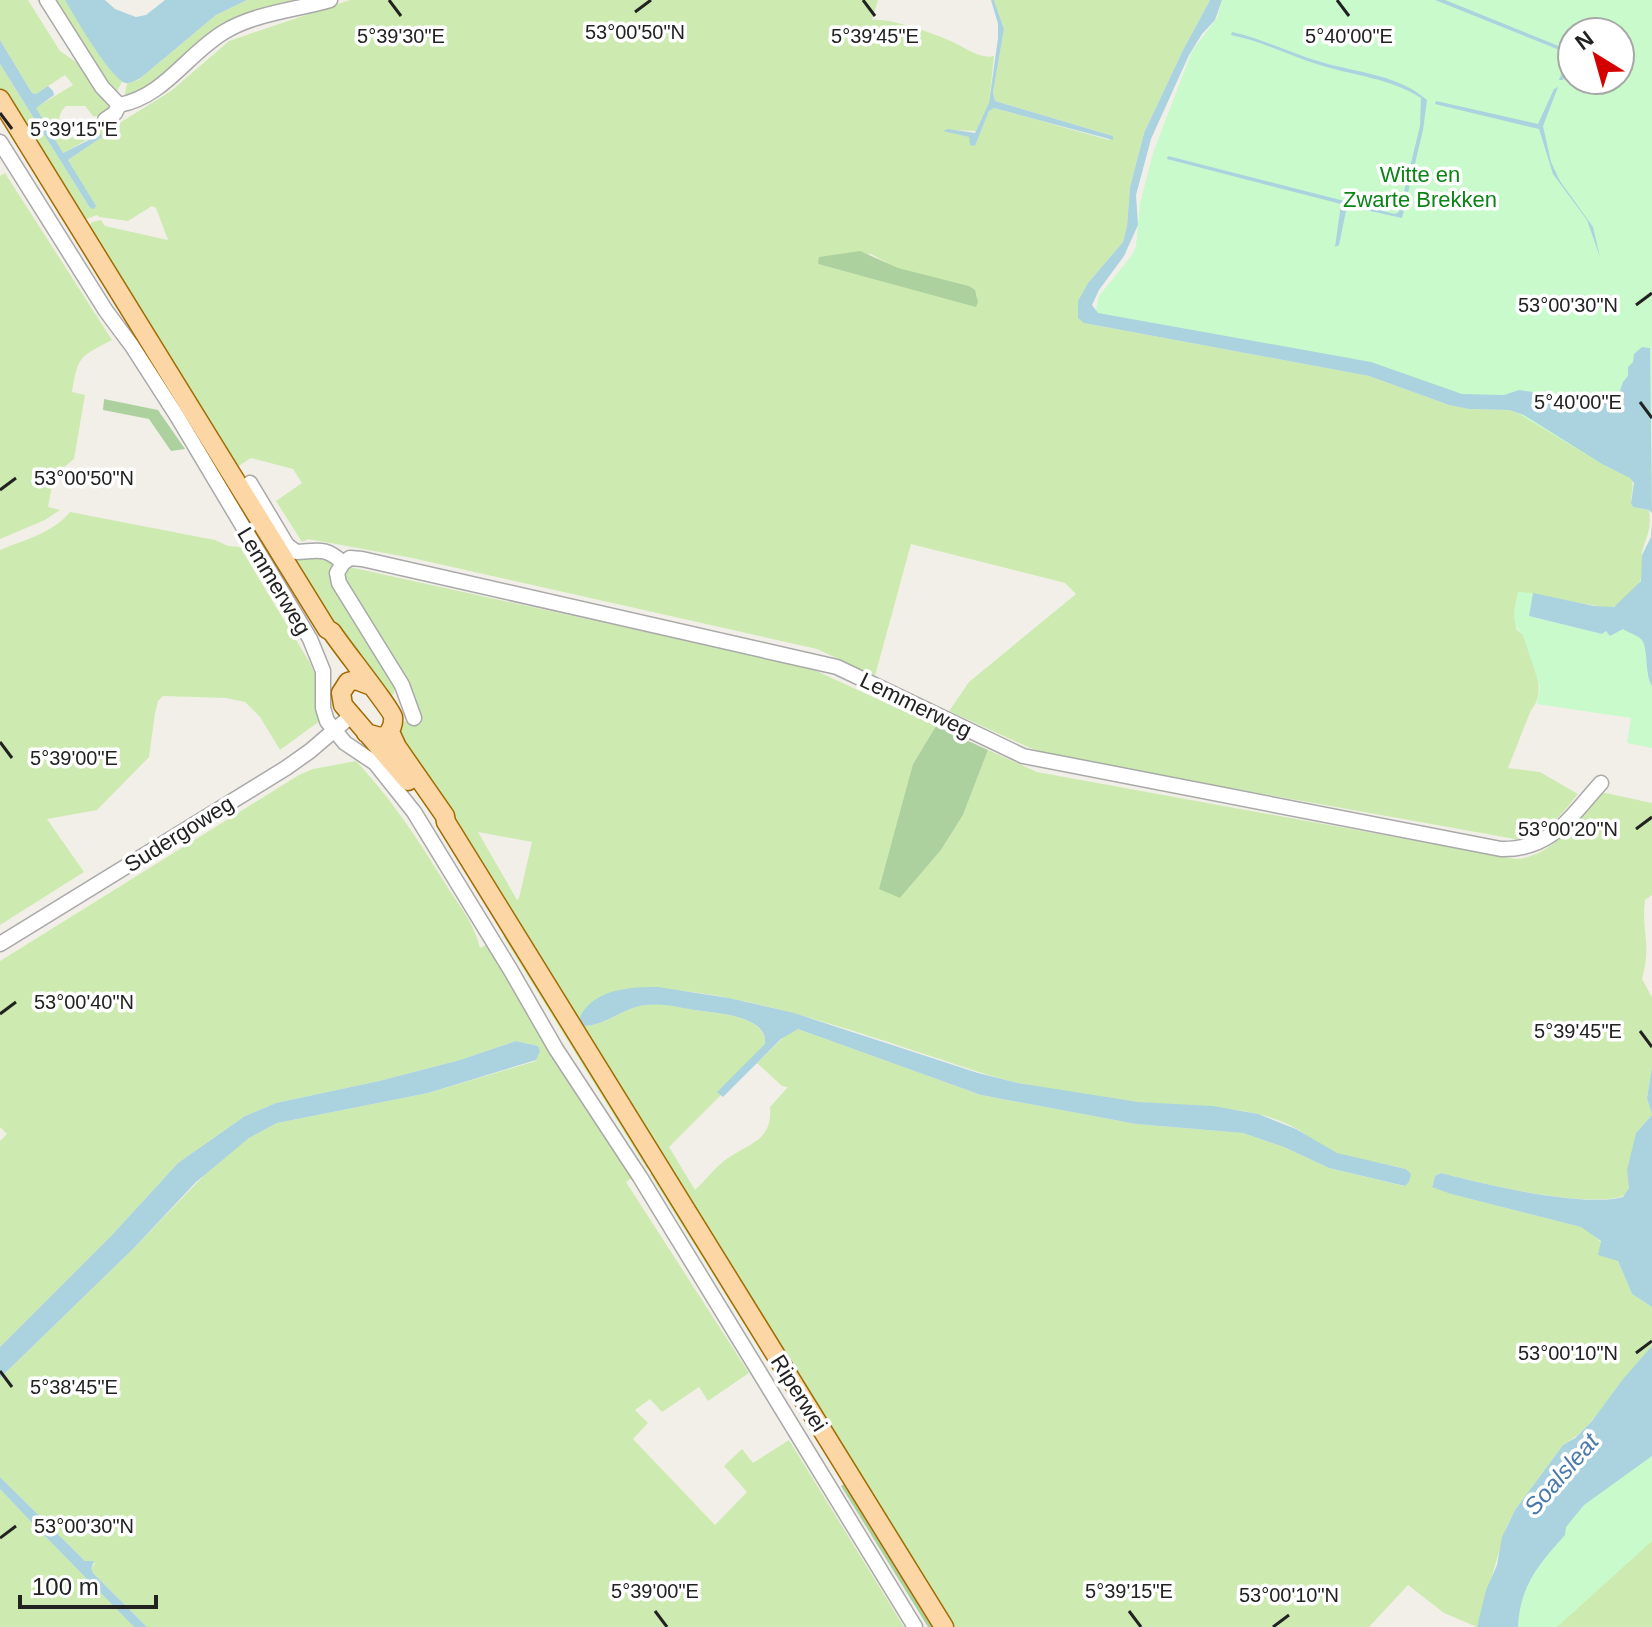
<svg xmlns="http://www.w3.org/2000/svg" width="1652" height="1627" font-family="Helvetica,sans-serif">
<rect width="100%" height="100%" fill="#f2efe9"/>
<path fill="#cdebb0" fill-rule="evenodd" d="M0 0H28L60 51 79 64 37 0H44L113 107 102 117 93 116 85 106H66C56 115 59 126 62 137L66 139 86 133 113 117 118 124 171 91 229 41 350 0H878L872 20C889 17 943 36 959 45 970 51 983 59 994 56L989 104 976 131 943 130 969 137 975 146 989 111 994 108 1109 140 1113 136 995 101 993 93 1004 29 994 0H1210L1183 50 1144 133 1130 187 1127 226 1123 242 1088 283 1084 323 1369 376 1449 405 1469 409 1509 410 1524 415 1631 478C1636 487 1628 498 1633 507L1649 510C1652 529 1646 537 1642 552 1641 559 1644 565 1643 572 1641 587 1622 606 1608 608L1518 592 1516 629 1523 635C1531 658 1549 690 1531 710L1508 768 1540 772 1578 794C1562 814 1542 839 1515 839L1056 757 1028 747 949 711 969 682 1076 594 1065 583 911 544 875 676 817 649 412 558 308 539 302 542 276 501 302 483 293 469 251 458 234 469 89 226 92 222 101 220 105 226 168 240 156 208 152 206 128 221 99 217 97 215 86 219 77 214 0 90V64L90 208H95L68 160 102 137 99 133 63 153 35 108 73 85 65 75 36 94 32 93 0 40ZM871 254 898 269 969 286 977 295 976 306 818 264Z
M50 0H65L90 40 122 82 116 93 113 94Z
M247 0H323L257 17 167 78 124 99 127 83 138 80 149 71 216 15Z
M5 173 112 340C80 357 78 355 72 392L85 395 74 459 54 475 48 507 60 510 45 520 0 539V176Z
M70 512 215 540 228 546 240 547 310 663 317 679 321 720 280 750 260 717 245 702 226 698 163 696 158 701 155 713 149 757 97 810 47 819 84 872 0 925V550C24 540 53 533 70 512Z
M289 552 329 555 396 686 393 695 387 696 368 679Z
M345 566 810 668 936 726 913 764 900 898 941 850 963 815 988 750 1037 772 1516 859C1551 857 1581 819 1601 792L1652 803V895L1645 900C1641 932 1652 943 1642 979L1652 997V1067L1647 1098 1652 1115 1636 1133 1628 1193C1603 1213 1474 1182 1441 1173L1435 1176 1432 1186 1451 1194 1582 1227 1592 1233 1618 1261 1632 1294 1652 1307V1346C1643 1358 1632 1368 1623 1380 1604 1403 1591 1429 1563 1445L1515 1510 1506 1528 1477 1627 1444 1613 1408 1585 1369 1627H951L581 1026C604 1027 622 1008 645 1005 661 1002 678 1007 694 1010 715 1013 767 1015 765 1044L762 1049 718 1091 721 1095 669 1147 695 1190C706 1180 716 1166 728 1158 750 1143 773 1140 770 1107L788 1087 782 1086 757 1063 787 1034 798 1029 981 1095 1136 1124 1243 1133 1284 1147 1329 1168 1404 1186 1409 1182 1410 1174 1406 1169C1381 1162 1353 1160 1329 1150 1318 1145 1309 1137 1299 1130 1285 1122 1268 1116 1253 1113 1221 1106 1190 1107 1157 1104 1111 1100 1064 1092 1019 1083 943 1068 618 927 578 1021L400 746 398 722 417 720 341 580ZM478 832 532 842 519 898 517 900Z
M356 761C394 802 419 841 448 888 460 906 475 926 480 948L488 944 633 1173 632 1178 626 1182 749 1373 708 1401 699 1387 662 1412 650 1399 635 1410 648 1423 633 1439 715 1525 747 1492 724 1466 742 1449 753 1463 789 1440 904 1627H147L94 1574 91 1569 95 1563 85 1561 0 1477V1378L134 1248 213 1166 249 1138 277 1123 428 1093 536 1061 538 1046 516 1041 460 1060 379 1081 276 1103 245 1116 178 1163 112 1235 0 1347V1141L7 1134 0 1127V961L299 775 313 769Z
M510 934 654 1166 647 1169 503 936Z
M656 1170 806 1414 802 1417 650 1174Z
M1652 1475V1627H1521Z
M0 1489 34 1525V1532L39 1530 134 1627H0Z"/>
<path fill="#add19e" d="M860 251 898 268 969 286 975 290 978 302 976 307 818 264 819 257Z
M104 399 158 410 185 449 171 451 149 419 103 410Z
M936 726 988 750 963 815 941 850 900 898 879 889 913 764Z
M848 1481 937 1627H928L841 1486Z"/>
<path fill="#c8facc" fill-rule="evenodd" d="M1222 0H1652V511L1651 508H1642L1633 480 1629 477 1602 464 1489 396H1463L1095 315 1099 296 1132 255 1136 246 1140 203 1153 153 1192 51 1217 18ZM1572 32H1620V80H1572Z
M1652 523V681L1646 671 1652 686V748L1627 743 1631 718 1537 704 1540 687 1523 635C1509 623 1515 608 1518 592L1533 593 1529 616 1602 634 1606 631 1610 636 1619 631 1616 621 1607 619 1606 616 1615 608 1621 607 1641 581 1644 567 1642 556 1651 538Z
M1652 1350V1541L1557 1627H1504Z"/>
<path fill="#aad3df" d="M65 0H105L115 9 136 17 146 15 165 0H247L216 15 149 71C143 76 135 83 126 83 112 81 73 14 65 0Z
M991 0H994L1004 29 993 93 995 101 1113 136V140L994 108 989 111 975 146 970 145 969 137 943 131 948 129 975 133 989 103 998 38V24Z
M1210 0H1222L1215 20 1202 34 1189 55 1151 139 1136 195 1138 225 1124 256 1099 290 1092 305 1098 313 1371 362 1462 394 1504 395 1519 390 1552 395 1569 404H1576L1618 397 1623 382 1628 376V367L1633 362 1634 354 1642 347 1650 348 1652 513 1649 510 1633 507 1631 503 1634 483 1630 478 1602 464 1524 415 1509 410 1469 409 1449 405 1369 376 1084 323 1078 318V301L1088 283 1123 242 1127 226 1130 187 1144 133 1183 50Z
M1435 0H1445L1566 49 1572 46V59L1563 80H1559L1568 58 1567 53Z
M1232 32C1263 39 1291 53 1321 62 1358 73 1397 74 1427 100L1423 130 1402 218 1347 206 1339 245 1335 247 1341 204 1167 159 1168 156 1395 214 1399 212 1420 126 1421 98C1390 78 1355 76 1320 65 1290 56 1262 41 1231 35Z
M0 40 32 93 36 94 48 86 53 91 54 95 36 108 63 153 101 134 102 137 68 160 96 206 94 209 90 208 0 64Z
M1558 87 1543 126 1551 162 1560 181 1593 227 1600 257 1587 220 1553 174 1539 129 1435 104 1436 101 1538 124 1554 89Z
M1652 522V686C1644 673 1649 647 1641 639 1638 636 1628 632 1623 629L1610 636 1606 631 1602 634 1529 616 1533 593 1594 606 1614 607 1641 581 1642 555 1651 537Z
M658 987 729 998 794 1013 978 1073 1018 1083 1138 1102 1213 1106 1258 1114 1296 1129 1337 1153 1406 1169 1411 1174 1409 1182 1405 1186 1329 1168 1284 1147 1243 1133 1136 1124 981 1095 798 1029 781 1039 723 1097 717 1092 765 1044C768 1015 715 1013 694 1010 678 1007 661 1003 645 1005 622 1008 604 1027 581 1026L578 1021C591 989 628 987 658 987Z
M516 1041 538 1046 540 1051 536 1060 428 1093 277 1123 249 1138 196 1182 134 1248 0 1378V1347L112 1235 178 1163 245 1116 276 1103 379 1081 460 1060Z
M1652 1067V1307L1632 1294 1618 1261 1598 1255 1601 1241 1581 1227 1451 1194 1432 1187 1435 1176 1441 1173C1483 1184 1583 1208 1623 1197L1629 1188 1627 1170 1636 1133 1652 1115 1647 1098Z
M1652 1346V1456L1584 1505 1566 1527 1565 1535C1539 1564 1520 1585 1518 1627H1477L1486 1590 1497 1565 1502 1537 1515 1510 1563 1445 1575 1438 1592 1421 1623 1379Z
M0 1477 85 1561H94L91 1569 94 1574 147 1627H134L39 1530 35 1532 34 1525 0 1489Z"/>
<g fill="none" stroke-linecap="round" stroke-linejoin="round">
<g stroke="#a9a9a9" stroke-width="17">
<path id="minor" d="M47 0 102 87 119 105 115 113 105 120
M119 105C165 96 186 55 224 32 255 13 296 10 330 0
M0 142 106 311 132 346 177 416 310 639 323 671V708L327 721 345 743 375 763 414 812 510 969 556 1049 640 1177 915 1627
M250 483 287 545 296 552C318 551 325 546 343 563L350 558 362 559 837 667 1023 756 1501 849C1552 850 1570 817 1601 783
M343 563 337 573 339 583 402 685 414 718
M0 944 286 768 310 751 351 716"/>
</g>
<g stroke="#a06b00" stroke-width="21">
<path id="major" d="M0 99 327 629 332 632C341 646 392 710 393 717 394 725 391 730 387 735L380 737 366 733
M369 685 356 680 348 682 341 693 343 705 408 781
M390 732 397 747 445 816 446 822 944 1627"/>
</g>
<use href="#minor" stroke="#fff" stroke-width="14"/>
<use href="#major" stroke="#fcd6a4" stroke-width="18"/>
</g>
<path fill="none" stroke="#222" stroke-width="3" d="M389 0 401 16M863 0 875 16M1337 0 1349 16M635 12 651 0M0 113 12 129M1636 305 1652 293M1640 402 1652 418M0 490 16 478M0 742 12 758M1636 829 1652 817M0 1014 16 1002M1640 1031 1652 1047M1636 1353 1652 1341M0 1371 12 1387M0 1538 16 1526M655 1611 667 1627M1129 1611 1141 1627M1273 1627 1289 1615"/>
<g text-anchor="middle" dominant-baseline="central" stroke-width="7" stroke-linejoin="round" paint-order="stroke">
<g font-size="22" fill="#0c8416" stroke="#fff">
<text x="1420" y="174">Witte en<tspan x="1420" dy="25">Zwarte Brekken</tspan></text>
</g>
<g font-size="22" fill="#222" stroke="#fff">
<text transform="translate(274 581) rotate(59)">Lemmerweg</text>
<text transform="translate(916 705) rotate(26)">Lemmerweg</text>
<text transform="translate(179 834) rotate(-32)">Sudergoweg</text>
<text transform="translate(799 1393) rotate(58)">Riperwei</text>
</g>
<g font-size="24" font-style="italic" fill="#4a7aab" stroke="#fff">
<text transform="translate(1561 1474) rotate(-49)">Soalsleat</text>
</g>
</g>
<g font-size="20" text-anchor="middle" fill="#222" stroke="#fff" stroke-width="7" stroke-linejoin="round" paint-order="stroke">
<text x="635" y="39">53°00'50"N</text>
<text x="401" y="43">5°39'30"E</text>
<text x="875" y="43">5°39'45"E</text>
<text x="1349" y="43">5°40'00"E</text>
<text x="74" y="136">5°39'15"E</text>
<text x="1568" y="312">53°00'30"N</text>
<text x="1578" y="409">5°40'00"E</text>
<text x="84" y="485">53°00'50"N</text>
<text x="74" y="765">5°39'00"E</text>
<text x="1568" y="836">53°00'20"N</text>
<text x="84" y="1009">53°00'40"N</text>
<text x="1578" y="1038">5°39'45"E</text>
<text x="1568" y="1360">53°00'10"N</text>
<text x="74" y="1394">5°38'45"E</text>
<text x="84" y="1533">53°00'30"N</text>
<text x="655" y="1598">5°39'00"E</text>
<text x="1129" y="1598">5°39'15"E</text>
<text x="1289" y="1602">53°00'10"N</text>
</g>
<g transform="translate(1596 56) rotate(323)"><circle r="38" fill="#ffffff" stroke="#a7a7a7" stroke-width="2"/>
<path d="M0-6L14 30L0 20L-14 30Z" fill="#d40000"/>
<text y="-12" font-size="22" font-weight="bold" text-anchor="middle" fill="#222222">N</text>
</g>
<path d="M20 1595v12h136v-12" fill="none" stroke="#222222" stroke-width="4"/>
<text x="32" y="1595" font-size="24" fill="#222222" stroke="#ffffff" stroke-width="6" paint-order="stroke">100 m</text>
</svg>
